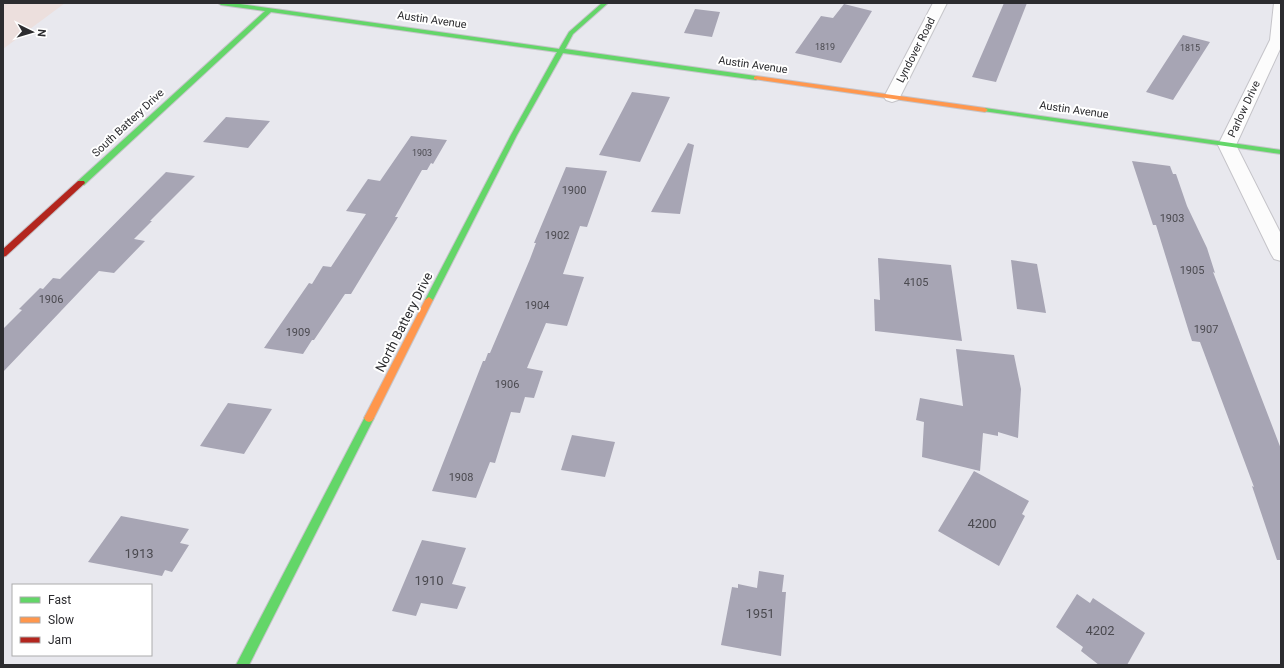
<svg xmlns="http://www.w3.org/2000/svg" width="1284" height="668" font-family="Roboto,sans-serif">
<rect width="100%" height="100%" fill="#e8e8ee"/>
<path fill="#ecdfdd" d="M3 3H65L3 49Z"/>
<path fill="#a7a5b4" d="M1004 3H1027L996 82 972 77Z
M844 4 872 11 841 63 795 53 821 16 833 18Z
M695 9 720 12 712 37 684 33Z
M1183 35 1210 42 1173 100 1146 92Z
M632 92 670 97 640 162 599 155Z
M226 117 270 121 248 148 203 142Z
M411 136 447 140 433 164 431 163 427 170H422L395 217H398L351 294H345L314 340H312L303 354 264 348 309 283 312 284 323 266 331 267 366 214 346 211 368 179 380 181Z
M688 143 694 145 680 214 651 212Z
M1132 161 1170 166 1173 174H1176L1187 206 1207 248 1215 273 1213 272 1281 449V560H1277L1252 486 1254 487 1200 342 1192 341 1189 332 1156 225H1153Z
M566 167 607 171 587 227 580 226 563 274 584 277 567 326 546 323 527 368 543 371 534 398 525 397 520 413 511 412 495 463 490 462 476 498 432 491 483 361H485L488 353H490L530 259 536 243H534Z
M166 172 195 176 150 221H152L134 239 145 241 114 273 99 271 3 372V329L22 310 19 309 40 288 43 289 53 278 60 279Z
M878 258 951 265 962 341 875 331 874 299 880 300Z
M1011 260 1037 264 1046 313 1017 309Z
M956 349 1014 355 1021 389 1018 438 998 432V436L983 433 980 471 922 457 924 422 916 420 920 398 963 406Z
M228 403 272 409 244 454 200 446Z
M572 435 615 442 605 477 561 470Z
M974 471 1029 501 1022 514 1025 516 999 566 938 531Z
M121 516 189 529 180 543 189 545 172 572 165 570 162 576 88 562Z
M422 540 466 548 452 584 466 587 457 609 421 603 416 616 392 611Z
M759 571 784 575 782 592H786L781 656 721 645 732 587 738 588V584L757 588Z
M1077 594 1090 603 1093 598 1145 633 1127 665H1099L1081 651 1083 647 1056 627Z"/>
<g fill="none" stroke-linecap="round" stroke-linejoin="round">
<g stroke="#c5c4c9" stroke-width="2">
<path id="street" d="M933 3H947L900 97 898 100 892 102 886 100 884 97Z
M1274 3H1281V47L1236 145 1281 234V261L1274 259 1271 254 1218 145 1270 40Z"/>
</g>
<g stroke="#c5c4c9" stroke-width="2">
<path id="fast" d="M218 3H233L559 49 569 32 602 3H608L573 34 565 49 756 76 759 78 756 80 563 53 517 135 433 300 429 303 425 300 511 135 557 52 271 12 84 185H78V181L265 11 221 5Z
M985 108 1281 150V154L983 111 982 110Z
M369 414 372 415 374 418 249 665H236L366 415Z"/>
</g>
<g stroke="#c5c4c9" stroke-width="2">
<path id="slow" d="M756 76 985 108 988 110 985 112 754 79V77Z
M429 297 433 300 374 418 372 421 369 422 366 421 364 418 425 300Z"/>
</g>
<g stroke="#c5c4c9" stroke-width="2">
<path id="jam" d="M78 181H84L85 183 6 256 3 257V249Z"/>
</g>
<use href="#street" fill="#fcfcfc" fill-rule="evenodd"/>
<use href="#fast" fill="#63d668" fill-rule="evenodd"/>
<use href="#slow" fill="#ff974d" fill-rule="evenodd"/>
<use href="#jam" fill="#b3261e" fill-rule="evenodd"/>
</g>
<g text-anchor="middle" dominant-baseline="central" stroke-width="4" stroke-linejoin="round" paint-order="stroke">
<g font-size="9" fill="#4b4a50">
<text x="825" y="47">1819</text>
<text x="1190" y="48">1815</text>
<text x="422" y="153">1903</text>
</g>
<g font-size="11" fill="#2c2c2f" stroke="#fff">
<text transform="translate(432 20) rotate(8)">Austin Avenue</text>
<text transform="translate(916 50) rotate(-63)">Lyndover Road</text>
<text transform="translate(753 65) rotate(8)">Austin Avenue</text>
<text transform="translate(1244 109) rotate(-65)">Parlow Drive</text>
<text transform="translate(1074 110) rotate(8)">Austin Avenue</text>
<text transform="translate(128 123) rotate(-43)">South Battery Drive</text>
</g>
<g font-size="11" fill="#4b4a50">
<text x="574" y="190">1900</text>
<text x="1172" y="218">1903</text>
<text x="557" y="235">1902</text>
<text x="1192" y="270">1905</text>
<text x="916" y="282">4105</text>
<text x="51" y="299">1906</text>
<text x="537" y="305">1904</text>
<text x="1206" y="329">1907</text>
<text x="298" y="332">1909</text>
<text x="507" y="384">1906</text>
<text x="461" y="477">1908</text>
</g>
<g font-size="13" fill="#2c2c2f" stroke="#fff">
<text transform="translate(404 322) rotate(-63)">North Battery Drive</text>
</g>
<g font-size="13" fill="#4b4a50">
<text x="982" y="523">4200</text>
<text x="139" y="553">1913</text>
<text x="429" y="580">1910</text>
<text x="760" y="613">1951</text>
<text x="1100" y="630">4202</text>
</g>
</g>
<rect width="1284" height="668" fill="none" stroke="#2c2c2f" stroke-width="8"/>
<rect x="12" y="584" width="140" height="72" fill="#ffffff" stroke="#ababac"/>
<rect x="20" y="597" width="20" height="6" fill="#63d668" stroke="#ababac"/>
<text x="48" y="604" font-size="12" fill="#2c2c2f">Fast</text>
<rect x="20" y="617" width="20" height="6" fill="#ff974d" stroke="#ababac"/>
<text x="48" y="624" font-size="12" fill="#2c2c2f">Slow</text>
<rect x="20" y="637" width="20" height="6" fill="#b3261e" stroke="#ababac"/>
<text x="48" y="644" font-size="12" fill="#2c2c2f">Jam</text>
<g transform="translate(32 32) rotate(95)" stroke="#ffffff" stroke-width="3" paint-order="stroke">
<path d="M0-3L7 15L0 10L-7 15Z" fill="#2c2c2f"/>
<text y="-6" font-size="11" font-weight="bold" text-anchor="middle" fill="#2c2c2f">N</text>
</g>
</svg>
